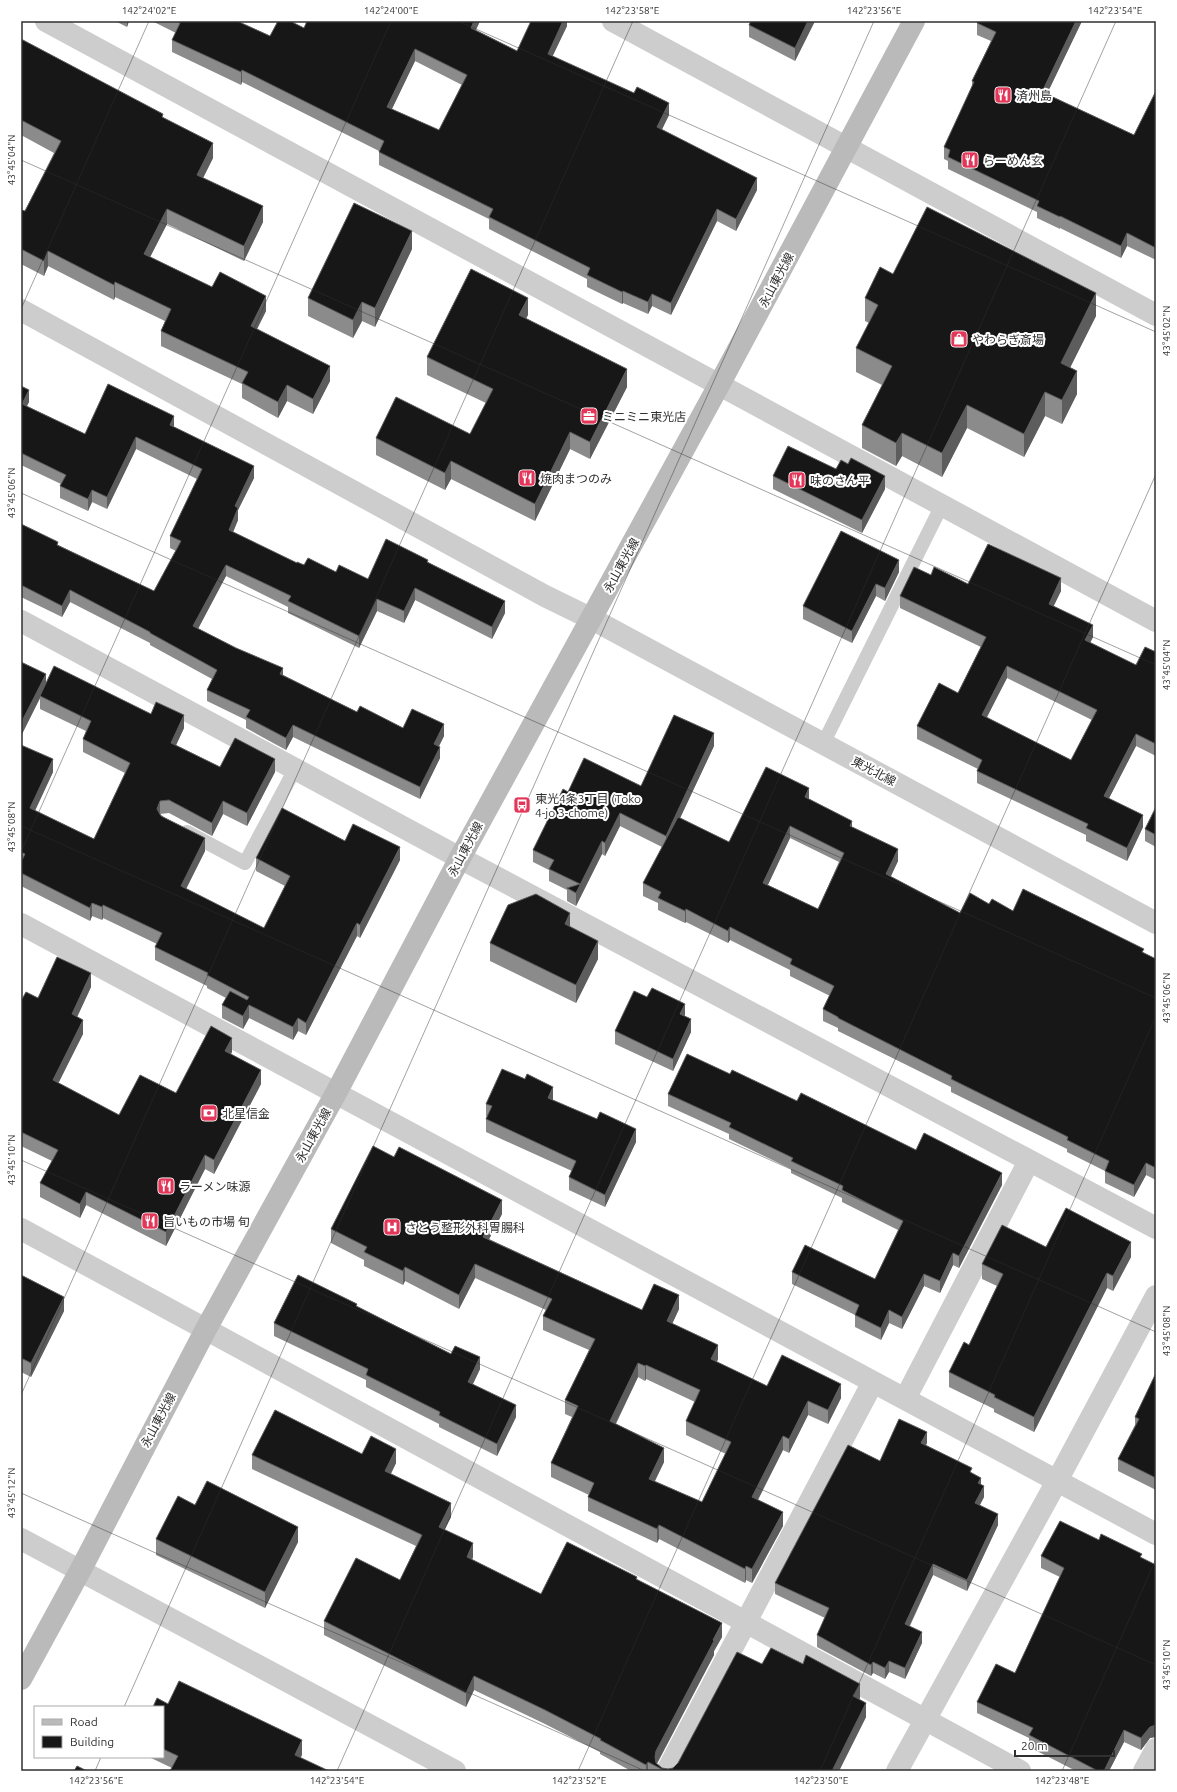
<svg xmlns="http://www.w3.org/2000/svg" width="1177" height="1792" font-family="Ubuntu,'Noto Sans JP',sans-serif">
<rect width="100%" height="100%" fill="#fff"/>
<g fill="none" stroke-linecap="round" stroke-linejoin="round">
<path stroke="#cdcdcd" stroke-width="14" d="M823 744 942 505
M187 832 245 863 295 769"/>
<path stroke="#cdcdcd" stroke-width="22" d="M46 21 1156 621
M613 21 1156 315
M21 310 545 596 592 619 1156 923
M21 621 460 858 1156 1228
M21 924 1156 1534
M21 1229 1020 1771
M905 1399 1029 1161
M21 1539 455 1771
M667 1771 873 1382
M897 1771 1057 1481 1156 1296
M1144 1771 1156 1749"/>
<path stroke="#bababa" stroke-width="22" d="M21 1679 80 1571 206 1329 336 1093 460 858 719 385 914 21"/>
</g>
<path fill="#8b8b8b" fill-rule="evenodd" d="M115 21H129L127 27Z
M152 21H237L270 36 304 28 480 21 476 30 517 51 567 21V26L552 56 669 115 661 130 757 190 736 231 717 221 671 315 652 306 648 314 623 303 622 304 587 287V279L489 229V219L379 165V151L242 82 241 85 172 52V40L176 33ZM415 61 462 85 439 130 392 109Z
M751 21H815L795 61 749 37V25Z
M978 21H1082L1047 94 1134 135 1156 91V260L1127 246 1121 258 1060 228V229L1037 218V212L948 169V161L944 159V147L972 87V81L991 41 977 35V23Z
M21 39 163 118 213 158 203 178 263 222 244 261 167 224 150 257 212 287 266 311 257 329 330 381 313 414 287 401 278 418 242 398V384L161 346V331L165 321 115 297 114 300 48 266 44 276 21 264V210L25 211 54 153 21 135Z
M412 249 375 327 362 321 353 338 308 316V298Z
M893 274 1096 316 1070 367 1077 394 1062 424 1045 416 1024 457 967 428 942 477 902 456 896 466 862 448V425L882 385 856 372V348L869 323 865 321V298Z
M528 315 526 318 627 387 590 459 570 449 535 521 451 479 445 490 376 455V438L470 434 486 403 427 375V357Z
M21 386 29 402 26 406 85 434 174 427 254 478 238 510V520L233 532 297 563 368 579 428 562 505 613 492 639 415 600 404 623 377 611 359 648 288 613V607L226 576 198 629 283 675 357 712 403 728 444 736 439 746 440 758 420 799 293 737 286 750 246 728V720L207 701V690L212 679 150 645V643L70 602 62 617 21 597V524L58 545 154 591 176 551 170 548V536L197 479 136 449 107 509 92 502 88 511 60 498V486L61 484 21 465Z
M848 464 885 489 862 533 773 489V476L836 469Z
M899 572 885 601 876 596 852 643 803 619V606Z
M931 575 968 584 1061 591 1053 606 1093 637 1090 643 1136 665 1156 652V756L1136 746 1109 798 1143 827 1127 861 1086 841V835L977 783V771L978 769 917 739V726L958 693 981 647 900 608V596ZM1007 678 1092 720 1071 760 986 717Z
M21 662 46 684 151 714 184 728 176 745 220 767 275 772 247 826 223 814 212 836 169 813 160 814 205 851 186 889 264 928 285 886 256 871V858L345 841 400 860 360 938 357 936 306 1035 298 1031 293 1040 249 1018 243 1029 222 1018V1005L226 998 207 988V986L155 960V947L157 944 103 918 102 920 92 916 90 921 21 886V745L53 772 35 811 94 839 125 773 83 752V739L86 731 40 709V698L21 736Z
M714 746 680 818 729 842 809 799 852 827 898 861 890 877 960 913 989 904 1013 911 1144 953 1156 959V1180L1146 1175 1134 1197 1105 1183V1171L1067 1152V1149L951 1092V1087L838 1031V1028L823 1021V1009L830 996 790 976V970L730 940 728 943 686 922 685 923 658 910V903L643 896V883L662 847 620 826 605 856 602 854 576 906 567 901V890L549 881V870L533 862V850L568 792 641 786ZM790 838 839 862 818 909 768 885Z
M1156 807V847L1145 841V829Z
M570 927 598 959 576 1003 490 961V943Z
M91 987 77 1017 83 1034 58 1083 119 1115 176 1093 232 1052 231 1054 261 1084 214 1174 205 1169 166 1246 86 1205 80 1218 40 1197V1183L52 1161 21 1146V1001Z
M685 1016 691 1032 673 1071 615 1044V1031Z
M730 1074 1002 1185 959 1268 953 1265 940 1293 924 1286 902 1329 889 1323 881 1340 855 1327V1315L792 1284V1272L875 1279 898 1230 842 1202V1198L791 1173V1169L729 1139V1134L668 1106V1094Z
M553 1099V1100L636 1142 605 1207 569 1190V1177L572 1171 486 1132V1119L487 1117 486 1116V1104Z
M502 1214 489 1239 642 1310 679 1309 672 1324 718 1359 717 1362 767 1386 841 1398 828 1424 808 1415 789 1453 783 1450 758 1500 783 1526 752 1583 746 1580 745 1583 659 1539 657 1543 588 1511V1497L589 1495 551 1477V1463L572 1417 565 1414V1400L589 1350 543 1330V1316L546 1310 475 1278 459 1309 405 1281 403 1285 364 1266V1260L331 1243V1229ZM638 1377 645 1381 646 1379 695 1402 686 1421V1435L726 1454 702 1502 655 1481 664 1462 616 1424Z
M1046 1247 1131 1257 1113 1291 1107 1288 1034 1432 994 1412V1409L949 1387V1372L969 1345 997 1286 982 1279V1264Z
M21 1275 64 1311 31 1377 21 1372Z
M357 1306 480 1369 473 1384 516 1417 497 1456 439 1427V1424L366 1387V1380L274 1336V1323Z
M1156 1373V1490L1118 1471V1459L1135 1425V1417Z
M927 1443 926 1445 972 1473 981 1484 984 1497 980 1505 998 1525 967 1591 933 1575 910 1626 922 1643 905 1679 889 1672 885 1679 873 1673 871 1676 817 1647V1635L825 1618 775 1594V1583L880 1461Z
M362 1454 396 1463 391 1474 451 1517 444 1530 473 1557 472 1560 541 1594 637 1580 722 1637 714 1651V1655L657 1764 662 1768 668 1769 673 1768 678 1763 762 1664 860 1698 859 1700 866 1717 839 1771H631L600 1754V1752L545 1724 474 1690 466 1707 324 1635V1621L400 1580 416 1546 252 1469V1455Z
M195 1505 298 1542 265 1608 156 1555V1539Z
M1099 1540 1142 1558 1156 1565V1737L1150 1738 1141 1750 1124 1742 1109 1771H1076L1029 1747V1738L977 1713V1702L1015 1673 1060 1577 1041 1568V1556Z
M168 1704 302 1755 172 1768 149 1757H163V1707Z"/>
<path fill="#5d5d5d" d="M127 21H129L127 27Z
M474 21H480L471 40V28Z
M563 21H567V26L548 66V54Z
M808 21H815L795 61V48Z
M1076 21H1082L1042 104V92Z
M415 49V61L387 119V107Z
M242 70V82L241 85V72Z
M669 103V115L657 140V127Z
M213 143V158L197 190V175Z
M757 178V190L736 231V219Z
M263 206V222L244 261V246Z
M167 209V224L144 269V254Z
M717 209V221L671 315V303Z
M412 231V249L375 327V308Z
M1127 233V246L1121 258V246Z
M48 251V266L44 276V261Z
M115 282V297L114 300V285Z
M623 291V303L622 304V292Z
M1096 293V316L1061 386V363Z
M652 294V306L648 314V302Z
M266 296V311L251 341V326Z
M528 298V315L519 332V315Z
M362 302V321L353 338V320Z
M330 366V381L313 414V399Z
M627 369V387L590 459V442Z
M1077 371V394L1062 424V400Z
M287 385V401L278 418V402Z
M29 390V402L22 416V404Z
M1045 392V416L1024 457V434Z
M967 405V428L942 477V453Z
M174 416V427L170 425Z
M570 432V449L535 521V504Z
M902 433V456L896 466V443Z
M136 437V449L107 509V497Z
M451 461V479L445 490V473Z
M254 466V478L238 510V520L229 542V530L235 506Z
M885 476V489L862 533V520Z
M92 490V502L88 511V499Z
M899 560V572L885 601V588Z
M226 565V576L193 638V626Z
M1061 578V591L1049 616V604Z
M876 584V596L852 643V631Z
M415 588V600L404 623V611Z
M70 590V602L62 617V606Z
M377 599V611L359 648V636Z
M505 601V613L492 639V627Z
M1093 625V637L1085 653V640Z
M1007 666V678L982 727V715Z
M283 668V679L280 674Z
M46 674V687L40 696V698L21 736V723Z
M184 715V728L171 756V743Z
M444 724V736L434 756V744Z
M293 725V737L286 750V738Z
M714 733V746L666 848V836Z
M1136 734V746L1104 808V796Z
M440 747V758L420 799V787Z
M53 759V772L30 821V808Z
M275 759V772L247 826V813Z
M809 788V800L805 797Z
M160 801V814L157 809Z
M223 801V814L212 836V823Z
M620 813V826L605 856V843Z
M1143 815V827L1127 861V848Z
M852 821V833L850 826Z
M790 826V838L763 895V883Z
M205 838V851L181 899V886Z
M602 841V854L576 906V893Z
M400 847V860L360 938V925Z
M898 849V861L886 887V874Z
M92 903V916L90 921V908Z
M103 905V918L102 920V907Z
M686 909V922L685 923V911Z
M570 913V932L565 924Z
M357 923V936L306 1035V1023Z
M730 927V940L728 943V931Z
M598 941V959L576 1003V985Z
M91 973V987L72 1028V1014Z
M685 1004V1016L680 1014Z
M249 1005V1018L243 1029V1016Z
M298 1018V1031L293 1040V1027Z
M691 1019V1032L673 1071V1059Z
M83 1020V1034L53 1094V1080Z
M232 1038V1052L225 1065V1051Z
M261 1070V1084L214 1174V1160Z
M553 1087V1099L548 1110V1098Z
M636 1129V1142L605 1207V1195Z
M205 1155V1169L166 1246V1232Z
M1146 1163V1175L1134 1197V1185Z
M1002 1173V1185L959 1268V1256Z
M86 1192V1205L80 1218V1204Z
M502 1200V1214L483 1251V1237Z
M1131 1242V1257L1113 1291V1276Z
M953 1253V1265L940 1293V1281Z
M475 1264V1278L459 1309V1295Z
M405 1267V1281L403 1285V1271Z
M1107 1273V1288L1034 1432V1417Z
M924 1274V1286L902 1329V1317Z
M679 1295V1309L667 1335V1321Z
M64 1297V1311L31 1377V1363Z
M889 1310V1323L881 1340V1328Z
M718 1345V1359L711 1373V1359Z
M480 1357V1369L468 1394V1382Z
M638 1363V1377L610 1435V1421Z
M646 1365V1379L645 1381V1366Z
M841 1384V1398L828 1424V1410Z
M808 1401V1415L789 1453V1439Z
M516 1405V1417L497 1456V1444Z
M927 1432V1443L921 1454V1443Z
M783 1436V1450L752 1511V1497Z
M664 1448V1462L649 1493V1479Z
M396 1449V1463L385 1485V1471Z
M981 1478V1489L978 1483Z
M984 1486V1497L975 1514V1503Z
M451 1503V1517L439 1541V1527Z
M783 1512V1526L752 1583V1569Z
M998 1514V1525L967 1591V1580Z
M659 1525V1539L657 1543V1529Z
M298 1527V1542L265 1608V1592Z
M473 1543V1557L467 1571V1557Z
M933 1564V1575L905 1635V1624Z
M746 1566V1580L745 1583V1569Z
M722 1623V1637L714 1651V1655L656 1765 655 1757 656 1751Z
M922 1632V1643L905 1679V1668Z
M889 1661V1672L885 1679V1668Z
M873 1662V1673L871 1676V1665Z
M474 1676V1690L466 1707V1693Z
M860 1684V1698L853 1710V1696Z
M866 1703V1717L839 1771H832Z
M1155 1725V1737L1150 1738 1141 1750V1738L1150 1727Z
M1124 1730V1742L1109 1771H1104Z
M302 1740V1755L295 1770V1755Z
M648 1762V1771H646V1765Z"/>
<path fill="#171717" stroke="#5d5d5d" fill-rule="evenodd" d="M177 21H237L270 36 278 21H290L304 28 307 21H474L471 28 517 51 531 21H563L548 54 634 93 637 87 669 103 657 127 757 178 736 219 717 209 671 303 652 294 648 302 623 291 622 292 587 275 590 268 489 217 493 209 379 152 384 141 242 70 241 72 172 40 180 23ZM415 49 467 75 439 130 387 107Z
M751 21H808L795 48 749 25Z
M978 21H1076L1042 92 1134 135 1156 91V248L1127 233 1121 246 1060 216V217L1037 206 1039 201 948 157 950 150 944 147 974 82 972 81 996 32 977 23Z
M21 39 163 114 162 117 213 143 197 175 263 206 244 246 167 209 144 254 212 287 220 272 266 296 251 326 330 366 313 399 287 385 278 402 242 383 248 372 161 331 171 309 115 282 114 285 48 251 44 261 21 249V210L25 211 61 141 21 120Z
M354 203 412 231 375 308 362 302 353 320 308 298Z
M927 207 1096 293 1061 363 1077 371 1062 400 1045 392 1024 434 967 405 942 453 902 433 896 443 862 425 892 366 856 348 878 305 865 298 880 267 893 274Z
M471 269 528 298 519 315 627 369 590 442 570 432 535 504 451 461 445 473 376 438 396 397 470 434 493 389 427 357Z
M108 384 174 416 170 425 254 466 235 506 238 508 229 530 297 563V562L304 565 308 558 336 572 339 565 368 579 386 539 428 560 427 562 505 601 492 627 415 588 404 611 377 599 359 636 288 601 291 596 226 565 193 626 236 648 283 668 280 674 357 712 360 706 403 728 412 709 444 724 434 744 440 747 420 787 293 725 286 738 246 717 250 710 207 690 217 670 150 633V632L70 590 62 606 21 585V524L58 542 57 545 154 591 181 541 170 536 202 469 136 437 107 497 92 490 88 499 60 486 66 475 21 453V386L29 390 22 404 85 434Z
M788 446 836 469 841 460 848 464 851 458 885 476 862 520 773 476Z
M841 531 899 560 885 588 876 584 852 631 803 606Z
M988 544 1061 578 1049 604 1093 625 1085 640 1136 665 1145 647 1156 652V744L1136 734 1104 796 1143 815 1127 848 1086 828 1088 824 977 771 982 760 917 726 939 683 958 693 986 637 900 596 914 567 931 575 934 567 968 584ZM1007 666 1097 710 1071 760 982 715Z
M21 662 46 674 21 723Z
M54 666 151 714 156 702 184 715 171 743 220 767 235 738 275 759 247 813 223 801 212 823 169 800 160 801 157 809 161 816 205 838 181 886 264 928 290 876 256 858 282 808 345 841 353 824 400 847 360 925 357 923 306 1023 298 1018 293 1027 249 1005 243 1016 222 1005 230 991 247 1000 249 997 207 975 208 973 155 947 162 933 103 905 102 907 92 903 90 908 21 873V862L25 854 21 852V745L53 759 30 808 94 839 130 763 83 739 91 721 40 696Z
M674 715 714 733 666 836 620 813 605 843 602 841 576 893 567 888 580 884 549 869 554 860 533 850 563 789 568 792 584 758 641 786Z
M766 767 809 788 805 797 852 821 850 826 898 849 886 874 960 913 970 893 989 904 992 899 1013 911 1023 889 1144 949 1142 952 1156 959V1168L1146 1163 1134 1185 1105 1171 1109 1161 1067 1140 1068 1137 951 1079 952 1076 838 1018V1017L823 1009 834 986 790 964 792 959 730 927 728 931 686 909 685 911 658 898 661 892 643 883 678 817 729 842ZM790 826 844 853 818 909 763 883Z
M1156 807V835L1145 829Z
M536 894 570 913 565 924 598 941 576 985 490 943 508 905Z
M57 957 91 973 72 1014 83 1020 53 1080 119 1115 140 1075 176 1093 211 1026 232 1038 225 1051 261 1070 214 1160 205 1155 166 1232 86 1192 80 1204 40 1183 58 1150 21 1132V1001L26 992 38 998Z
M652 988 685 1004 680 1014 691 1019 673 1059 615 1031 634 991 647 997Z
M687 1054 730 1074 732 1070 797 1101 801 1093 916 1150 924 1133 1002 1173 959 1256 953 1253 940 1281 924 1274 902 1317 889 1310 881 1328 855 1315 859 1305 792 1272 805 1245 875 1279 903 1221 842 1190 843 1186 791 1161 793 1158 729 1127 731 1123 668 1094Z
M502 1069 525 1079 527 1074 553 1087 548 1098 597 1119 600 1112 636 1129 605 1195 569 1177 576 1161 486 1119 492 1106 486 1104Z
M373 1146 394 1157 399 1147 502 1200 483 1237 642 1310 654 1284 679 1295 667 1321 718 1345 711 1359 767 1386 782 1355 841 1384 828 1410 808 1401 789 1439 783 1436 752 1497 783 1512 752 1569 746 1566 745 1569 659 1525 657 1529 588 1497 594 1483 551 1463 578 1406 565 1400 595 1339 543 1316 552 1299 475 1264 459 1295 405 1267 403 1271 364 1252 367 1247 331 1229ZM638 1363 645 1366 646 1365 700 1390 686 1421 731 1442 702 1502 649 1479 664 1448 610 1421Z
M1066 1208 1131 1242 1113 1276 1107 1273 1034 1417 994 1397 995 1395 949 1372 964 1342 969 1345 1003 1274 982 1264 1002 1225 1046 1247Z
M21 1275 64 1297 31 1363 21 1358Z
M298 1275 357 1304 356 1306 451 1354 455 1346 480 1357 468 1382 516 1405 497 1444 439 1415 440 1412 366 1375 368 1369 274 1323Z
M1156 1373V1478L1118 1459 1139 1419 1135 1417Z
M275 1410 362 1454 371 1436 396 1449 385 1471 451 1503 439 1527 473 1543 467 1557 541 1594 567 1542 637 1577 636 1579 722 1623 713 1640 714 1641 656 1751 655 1757 656 1763 662 1768 668 1769 673 1768 678 1763 737 1652 762 1664 771 1648 803 1664 806 1655 860 1684 853 1696 866 1703 832 1771H665L648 1762 646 1765 600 1740 601 1739 545 1710 474 1676 466 1693 324 1621 356 1558 400 1580 422 1535 252 1455Z
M899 1419 927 1432 921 1443 972 1468 970 1472 981 1478 978 1483 984 1486 975 1503 998 1514 967 1580 933 1564 905 1624 922 1632 905 1668 889 1661 885 1668 873 1662 871 1665 817 1635 829 1608 775 1583 848 1445 880 1461Z
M207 1481 298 1527 265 1592 156 1539 178 1496 195 1505Z
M1060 1521 1099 1540 1101 1534 1142 1554 1140 1557 1156 1565V1571L1155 1573H1156V1725L1150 1727 1141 1738 1124 1730 1104 1771H1098L1029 1735 1033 1728 977 1702 996 1664 1015 1673 1064 1568 1041 1556Z
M179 1681 302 1740 295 1755 329 1771H170L178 1756 163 1749V1707H153L157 1698 168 1704Z
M77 1766 87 1771H74Z"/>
<path fill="none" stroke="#303030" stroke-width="1" stroke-opacity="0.45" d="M458 21 1156 332M21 160 1156 665M21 309 149 21M21 493 1156 998M21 826 1156 1332M21 852 391 21M21 1160 1156 1665M21 1395 633 21M21 1493 645 1771M124 1707 874 21M95 1771 101 1757M337 1771 1116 21M578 1771 1156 474M820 1771 1156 1016M1062 1771 1156 1559"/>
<defs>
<g id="restaurant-square" transform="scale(0.9)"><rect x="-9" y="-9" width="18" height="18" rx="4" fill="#e43659" stroke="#fff"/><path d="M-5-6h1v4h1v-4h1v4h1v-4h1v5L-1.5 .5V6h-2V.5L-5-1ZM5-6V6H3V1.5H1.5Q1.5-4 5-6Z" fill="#fff"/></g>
<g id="shop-square" transform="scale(0.9)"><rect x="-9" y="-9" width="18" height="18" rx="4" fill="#e43659" stroke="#fff"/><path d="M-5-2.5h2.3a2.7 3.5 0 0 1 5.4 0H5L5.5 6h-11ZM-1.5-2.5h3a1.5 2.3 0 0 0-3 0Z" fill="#fff"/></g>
<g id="office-square" transform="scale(0.9)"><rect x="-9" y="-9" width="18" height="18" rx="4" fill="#e43659" stroke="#fff"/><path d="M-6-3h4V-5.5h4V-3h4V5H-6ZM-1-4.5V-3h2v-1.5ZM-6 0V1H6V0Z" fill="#fff"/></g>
<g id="bus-square" transform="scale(0.9)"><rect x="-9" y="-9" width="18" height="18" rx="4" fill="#e43659" stroke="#fff"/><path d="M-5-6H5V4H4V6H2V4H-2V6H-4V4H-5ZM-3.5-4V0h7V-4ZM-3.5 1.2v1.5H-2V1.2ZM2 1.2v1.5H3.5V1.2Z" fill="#fff"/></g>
<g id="bank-square" transform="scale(0.9)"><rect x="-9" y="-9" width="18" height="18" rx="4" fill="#e43659" stroke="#fff"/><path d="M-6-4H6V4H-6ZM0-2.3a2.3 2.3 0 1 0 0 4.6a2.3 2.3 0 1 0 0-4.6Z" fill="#fff"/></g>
<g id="hospital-square" transform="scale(0.9)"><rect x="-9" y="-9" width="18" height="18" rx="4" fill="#e43659" stroke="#fff"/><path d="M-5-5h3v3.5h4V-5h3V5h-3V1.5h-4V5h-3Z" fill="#fff"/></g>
</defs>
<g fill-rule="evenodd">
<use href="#restaurant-square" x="1003" y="95"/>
<use href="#restaurant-square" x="970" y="160"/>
<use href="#shop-square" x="959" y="339"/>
<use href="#office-square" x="589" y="416"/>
<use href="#restaurant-square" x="527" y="478"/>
<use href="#restaurant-square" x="797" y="480"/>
<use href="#bus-square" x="522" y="805"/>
<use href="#bank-square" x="209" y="1113"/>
<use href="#restaurant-square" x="166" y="1186"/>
<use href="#restaurant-square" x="150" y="1221"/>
<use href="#hospital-square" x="392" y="1227"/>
</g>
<g text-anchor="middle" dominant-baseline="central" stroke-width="4" stroke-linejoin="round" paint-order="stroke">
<g font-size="12" fill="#303030" stroke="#fff" text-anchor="start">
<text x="1016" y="95">済州島</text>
<text x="983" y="160">らーめん玄</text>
<text x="972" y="339">やわらぎ斎場</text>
<text x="602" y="416">ミニミニ東光店</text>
<text x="540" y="478">焼肉まつのみ</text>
<text x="810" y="480">味のさん平</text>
<text x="535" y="798">東光4条3丁目 (Toko<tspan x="535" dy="14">4-jo 3-chome)</tspan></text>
<text x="222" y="1113">北星信金</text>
<text x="179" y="1186">ラーメン味源</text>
<text x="163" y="1221">旨いもの市場 旬</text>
<text x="405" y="1227">さとう整形外科胃腸科</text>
</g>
<g font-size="12" fill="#303030" stroke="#fff">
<text transform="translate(776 280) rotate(-62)">永山東光線</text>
<text transform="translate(621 565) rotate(-61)">永山東光線</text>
<text transform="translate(874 771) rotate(28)">東光北線</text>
<text transform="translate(465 849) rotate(-62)">永山東光線</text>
<text transform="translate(313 1135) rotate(-61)">永山東光線</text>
<text transform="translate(158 1420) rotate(-62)">永山東光線</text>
</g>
</g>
<rect width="1177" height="1792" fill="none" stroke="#ffffff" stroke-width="44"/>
<rect x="34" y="1706" width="130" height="52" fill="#ffffff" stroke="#acacac"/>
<rect x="42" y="1719" width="20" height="6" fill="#bababa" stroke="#acacac"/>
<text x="70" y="1726" font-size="12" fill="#303030">Road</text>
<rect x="42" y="1736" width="20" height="12" fill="#171717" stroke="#acacac"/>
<text x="70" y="1746" font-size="12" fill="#303030">Building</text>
<path d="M1015 1750v6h99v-6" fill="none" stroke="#303030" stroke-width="2"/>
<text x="1021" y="1750" font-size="12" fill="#303030" stroke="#ffffff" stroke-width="3" paint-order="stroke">20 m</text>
<rect x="22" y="22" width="1133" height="1748" fill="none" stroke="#303030" stroke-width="1.5"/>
<g font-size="10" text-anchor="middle" fill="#303030">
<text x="149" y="14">142°24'02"E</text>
<text x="391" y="14">142°24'00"E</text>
<text x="632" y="14">142°23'58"E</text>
<text x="874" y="14">142°23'56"E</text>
<text x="1115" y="14">142°23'54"E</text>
<text transform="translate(11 160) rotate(-90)" y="4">43°45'04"N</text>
<text transform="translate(1166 331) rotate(-90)" y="4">43°45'02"N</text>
<text transform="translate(11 493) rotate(-90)" y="4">43°45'06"N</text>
<text transform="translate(1166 665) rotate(-90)" y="4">43°45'04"N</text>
<text transform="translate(11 827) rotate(-90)" y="4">43°45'08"N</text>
<text transform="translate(1166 998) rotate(-90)" y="4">43°45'06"N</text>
<text transform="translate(11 1160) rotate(-90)" y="4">43°45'10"N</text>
<text transform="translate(1166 1331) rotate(-90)" y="4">43°45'08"N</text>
<text transform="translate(11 1493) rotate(-90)" y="4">43°45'12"N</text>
<text transform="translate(1166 1665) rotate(-90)" y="4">43°45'10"N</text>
<text x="96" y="1784">142°23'56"E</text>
<text x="337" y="1784">142°23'54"E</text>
<text x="579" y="1784">142°23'52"E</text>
<text x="821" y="1784">142°23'50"E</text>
<text x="1062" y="1784">142°23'48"E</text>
</g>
</svg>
